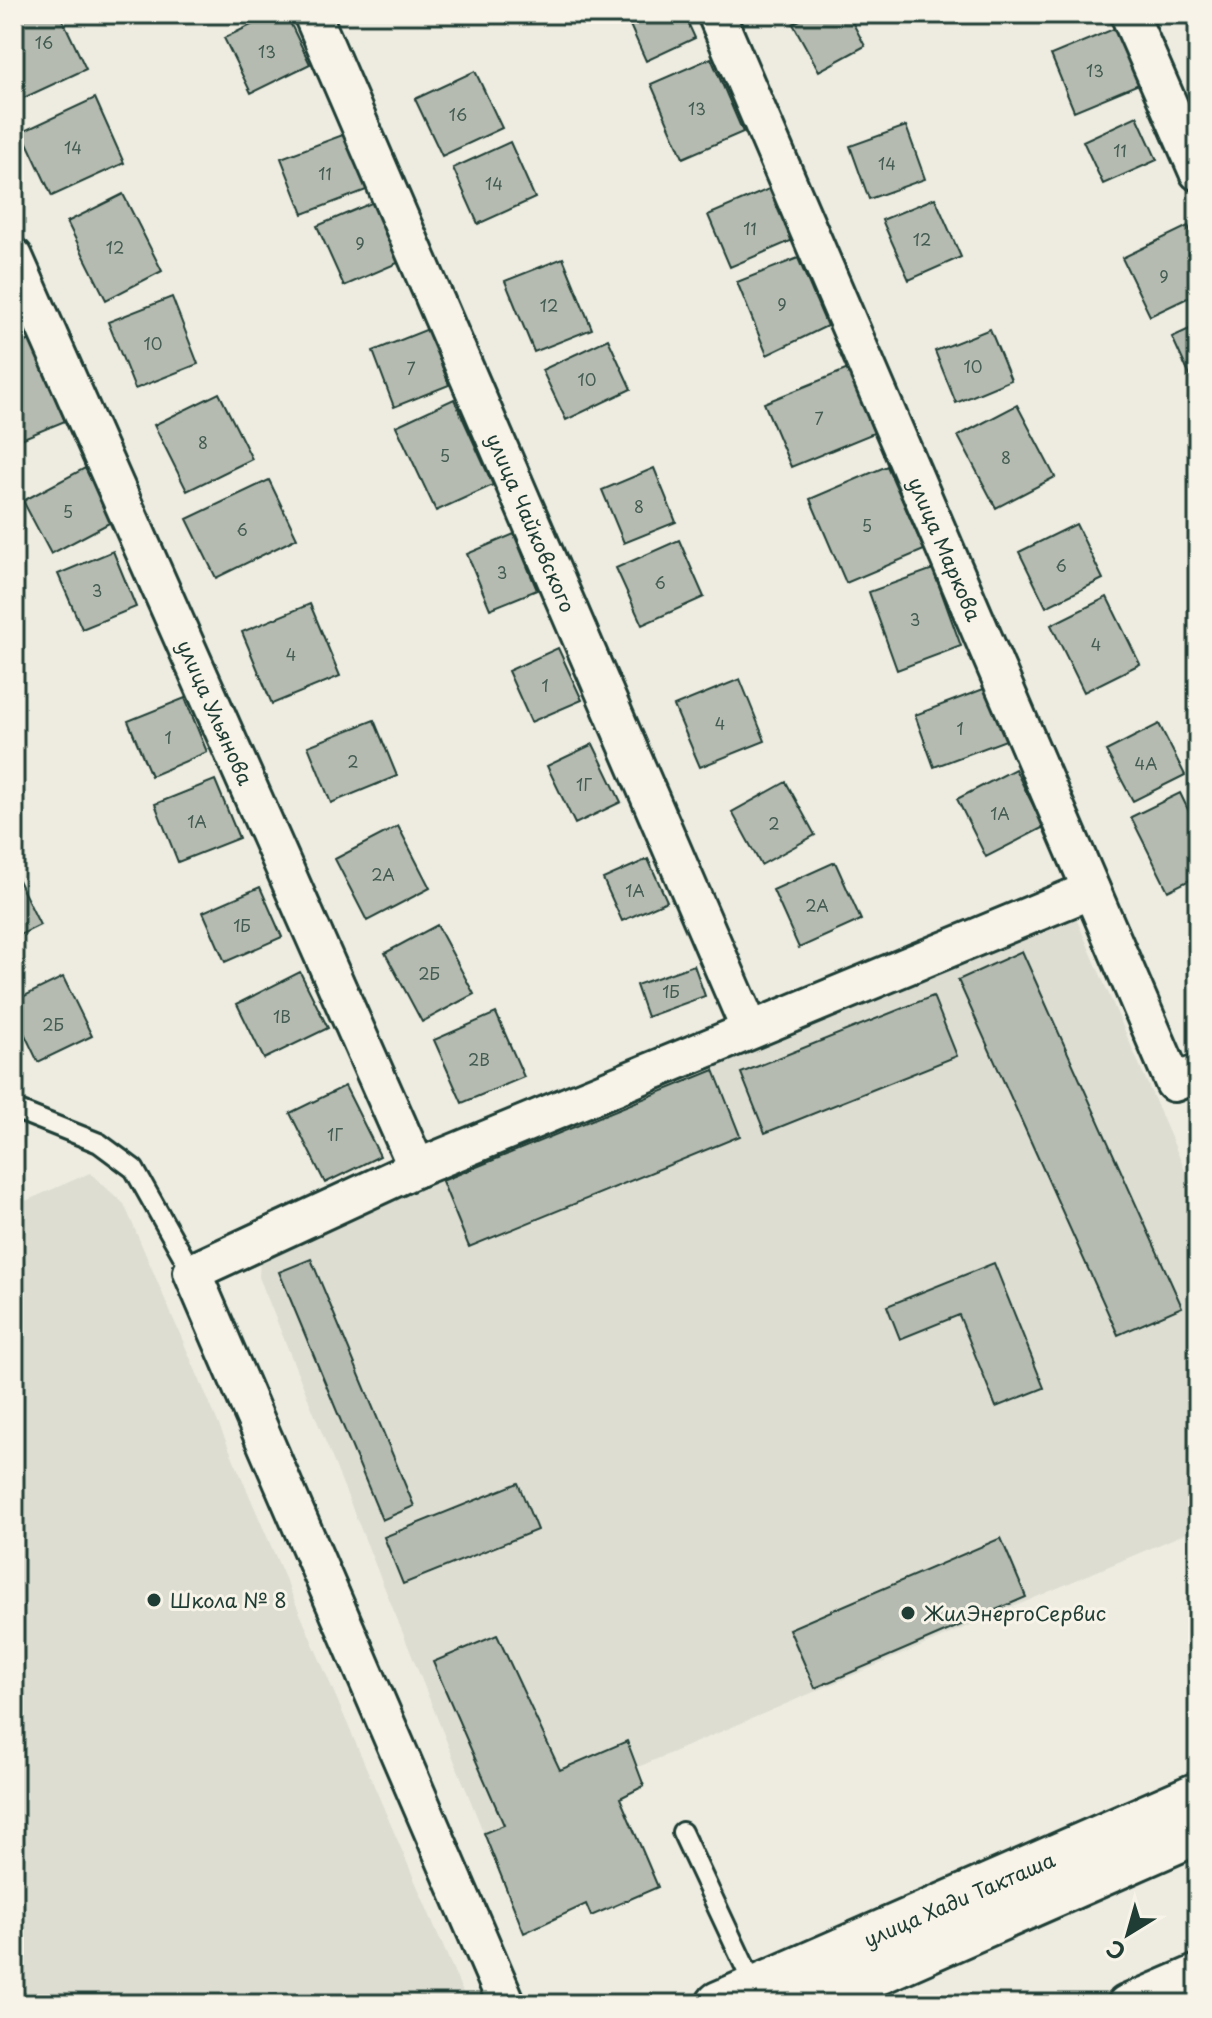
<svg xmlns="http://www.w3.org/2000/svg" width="1212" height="2018" font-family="'Playpen Sans',sans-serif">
<rect width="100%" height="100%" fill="#eeece1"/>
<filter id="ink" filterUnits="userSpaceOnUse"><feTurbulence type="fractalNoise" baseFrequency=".0125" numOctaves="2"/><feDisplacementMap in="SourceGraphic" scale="16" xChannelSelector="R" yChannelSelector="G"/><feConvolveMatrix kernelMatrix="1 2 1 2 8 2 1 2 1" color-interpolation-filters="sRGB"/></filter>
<g filter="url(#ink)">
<path fill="#ddddd2" d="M1075 916 1198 1200V1528L638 1767 644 1786 621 1799 658 1887 591 1916 585 1905 524 1933 259 1277 260 1256 276 1239Z
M90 1173 124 1204 464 1995 443 2004H14V1206Z"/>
<path fill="#b5bbb0" stroke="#1f3d34" stroke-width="2" d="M14 14H60L86 69 15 102Z
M274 14H286L310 64 251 93 224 38Z
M625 14H684L695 38 646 61Z
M811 14H848L865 46 819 71 793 24Z
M1116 28 1139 84 1074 111 1051 55Z
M711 58 743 132 683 158 651 84Z
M475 71 502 128 442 156 415 99Z
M95 98 124 163 52 196 22 132Z
M1137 116 1157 160 1103 184 1083 141Z
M906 126 925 179 869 199 850 146Z
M348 133 369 189 303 214 281 158Z
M510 142 535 198 478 224 453 168Z
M771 188 793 240 730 267 708 215Z
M123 194 162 271 106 300 67 222Z
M935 198 961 257 909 280 882 220Z
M376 201 402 261 344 286 317 226Z
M1188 226 1198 247V293L1150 316 1122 258Z
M563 258 592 329 534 352 505 281Z
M798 258 827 326 767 355 737 282Z
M172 297 198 364 135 389 108 322Z
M1198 325V386L1195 387 1172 337Z
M428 329 449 385 394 407 373 351Z
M990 329 1011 380 956 403 935 351Z
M608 339 631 389 566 420 542 370Z
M30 340 65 421 14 442V347Z
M848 369 874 433 791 467 764 403Z
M219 393 252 459 187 491 154 425Z
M454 399 493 485 436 511 396 426Z
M1017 405 1055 477 996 508 958 436Z
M887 466 924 550 846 583 810 499Z
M85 468 113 521 51 554 23 501Z
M654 468 676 522 624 543 602 490Z
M269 480 297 538 216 578 187 519Z
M1076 524 1103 579 1046 607 1019 552Z
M514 534 537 590 490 609 467 554Z
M679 540 704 597 642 625 616 568Z
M113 551 136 607 82 629 58 574Z
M933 569 961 646 897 670 869 592Z
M1107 597 1140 664 1084 692 1051 625Z
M310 604 340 676 272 704 242 632Z
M558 648 582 700 531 722 508 671Z
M740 679 765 741 700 767 674 706Z
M986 688 1006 740 934 767 915 715Z
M185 698 207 752 151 776 128 721Z
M374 720 397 776 331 803 308 746Z
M1159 724 1185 775 1133 801 1106 751Z
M593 744 621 802 575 824 547 766Z
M1015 769 1044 827 986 857 957 799Z
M215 780 239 838 178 862 155 804Z
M786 782 815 835 761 865 732 812Z
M1180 793 1198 830V876L1168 891 1131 817Z
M398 826 430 888 367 921 335 859Z
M648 859 667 901 622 921 603 879Z
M835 862 861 920 799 948 773 890Z
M14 872 40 925 14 938Z
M260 887 282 937 225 962 203 912Z
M437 925 474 994 422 1022 385 953Z
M1022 951 1182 1307 1118 1335 958 980Z
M694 965 705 996 647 1017 636 985Z
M300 972 328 1028 264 1059 237 1004Z
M63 977 92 1036 38 1062 14 1012V1001Z
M933 996 957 1056 765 1133 741 1073Z
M496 1013 524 1077 462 1103 434 1040Z
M714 1070 740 1136 469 1247 442 1181Z
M345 1086 380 1156 325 1183 290 1113Z
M311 1259 414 1506 382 1520 279 1272Z
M994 1263 1044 1388 996 1407 959 1315 900 1339 887 1306Z
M518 1483 537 1530 403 1584 384 1537Z
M1001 1538 1026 1597 815 1688 789 1629Z
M497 1635 560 1770 627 1741 644 1786 620 1798 658 1887 591 1916 586 1904 524 1933 484 1833 504 1825 433 1662Z"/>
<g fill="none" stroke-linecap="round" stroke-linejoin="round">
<g stroke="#1f3d34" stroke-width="24">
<path id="lane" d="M14 1109 99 1143 134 1169 192 1272
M682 1832 755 1988"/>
</g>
<g stroke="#1f3d34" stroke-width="42">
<g id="street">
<path id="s1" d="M312 14 750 1030"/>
<path id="s2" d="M716 14 1174 1083 1198 1073"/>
<path d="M1129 14 1198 172"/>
<path id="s3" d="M14 257 417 1168"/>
<path d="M507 2004 192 1272 417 1168 1091 890"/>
<path d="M1126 2004 1198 1973"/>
</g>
</g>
<g stroke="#1f3d34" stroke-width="50">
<g id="secondary">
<path id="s4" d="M719 2004 1198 1795"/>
<path d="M805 2004 1198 1831"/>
</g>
</g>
<use href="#lane" stroke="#f7f3e8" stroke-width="18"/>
<use href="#street" stroke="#f7f3e8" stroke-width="36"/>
<use href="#secondary" stroke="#f7f3e8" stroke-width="44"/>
</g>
</g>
<g fill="#1f3d34" stroke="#f7f3e8" stroke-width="3">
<circle cx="154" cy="1600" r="8"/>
<circle cx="908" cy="1613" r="8"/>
</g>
<g text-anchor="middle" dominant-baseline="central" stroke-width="6" stroke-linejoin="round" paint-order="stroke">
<g font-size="16" fill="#445c53">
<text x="44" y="42">16</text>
<text x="267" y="51">13</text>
<text x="1095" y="70">13</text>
<text x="697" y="108">13</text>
<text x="458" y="114">16</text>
<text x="73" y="147">14</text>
<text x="1120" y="150">11</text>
<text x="887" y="163">14</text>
<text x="325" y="173">11</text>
<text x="494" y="183">14</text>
<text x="750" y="228">11</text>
<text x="922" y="239">12</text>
<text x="360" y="243">9</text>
<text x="115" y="247">12</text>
<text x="1164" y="276">9</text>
<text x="782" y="304">9</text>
<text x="549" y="305">12</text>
<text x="153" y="343">10</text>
<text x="973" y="366">10</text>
<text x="411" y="368">7</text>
<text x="587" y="379">10</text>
<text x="819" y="418">7</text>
<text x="203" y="442">8</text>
<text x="445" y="455">5</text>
<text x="1006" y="457">8</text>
<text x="639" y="506">8</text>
<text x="68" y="511">5</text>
<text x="867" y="525">5</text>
<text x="242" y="529">6</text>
<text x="1061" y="565">6</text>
<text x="502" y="572">3</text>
<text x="660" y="582">6</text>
<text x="97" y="590">3</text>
<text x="915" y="619">3</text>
<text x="1096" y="644">4</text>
<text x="291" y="654">4</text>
<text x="545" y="685">1</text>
<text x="720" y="723">4</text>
<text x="960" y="728">1</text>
<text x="168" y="737">1</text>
<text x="353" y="761">2</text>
<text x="1146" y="763">4А</text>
<text x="584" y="784">1Г</text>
<text x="1000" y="813">1А</text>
<text x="197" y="821">1А</text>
<text x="774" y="823">2</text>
<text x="383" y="874">2А</text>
<text x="635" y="890">1А</text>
<text x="817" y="905">2А</text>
<text x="242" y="925">1Б</text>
<text x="429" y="973">2Б</text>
<text x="671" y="991">1Б</text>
<text x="282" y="1016">1В</text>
<text x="53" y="1024">2Б</text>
<text x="479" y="1059">2В</text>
<text x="335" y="1134">1Г</text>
</g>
<g font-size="20" fill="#1f3d34" stroke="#f7f3e8">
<text stroke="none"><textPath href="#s1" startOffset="554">улица Чайковского</textPath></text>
<text stroke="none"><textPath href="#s2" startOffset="582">улица Маркова</textPath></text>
<text stroke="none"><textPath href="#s3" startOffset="498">улица Ульянова</textPath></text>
<text stroke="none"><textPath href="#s4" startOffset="262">улица Хади Такташа</textPath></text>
</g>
<g font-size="20" fill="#1f3d34" stroke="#f7f3e8" text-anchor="start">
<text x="170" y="1600">Школа № 8</text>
<text x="924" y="1613">ЖилЭнергоСервис</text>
</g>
</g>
<rect width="1212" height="2018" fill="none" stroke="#f7f3e8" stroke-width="48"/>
<rect x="24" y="24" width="1164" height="1970" fill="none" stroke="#1f3d34" stroke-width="3" filter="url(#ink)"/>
<g transform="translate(1128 1934) rotate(217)" stroke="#f7f3e8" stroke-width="6" paint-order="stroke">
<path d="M0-6L14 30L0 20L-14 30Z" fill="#1f3d34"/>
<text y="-12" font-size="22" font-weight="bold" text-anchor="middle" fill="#1f3d34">С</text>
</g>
</svg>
